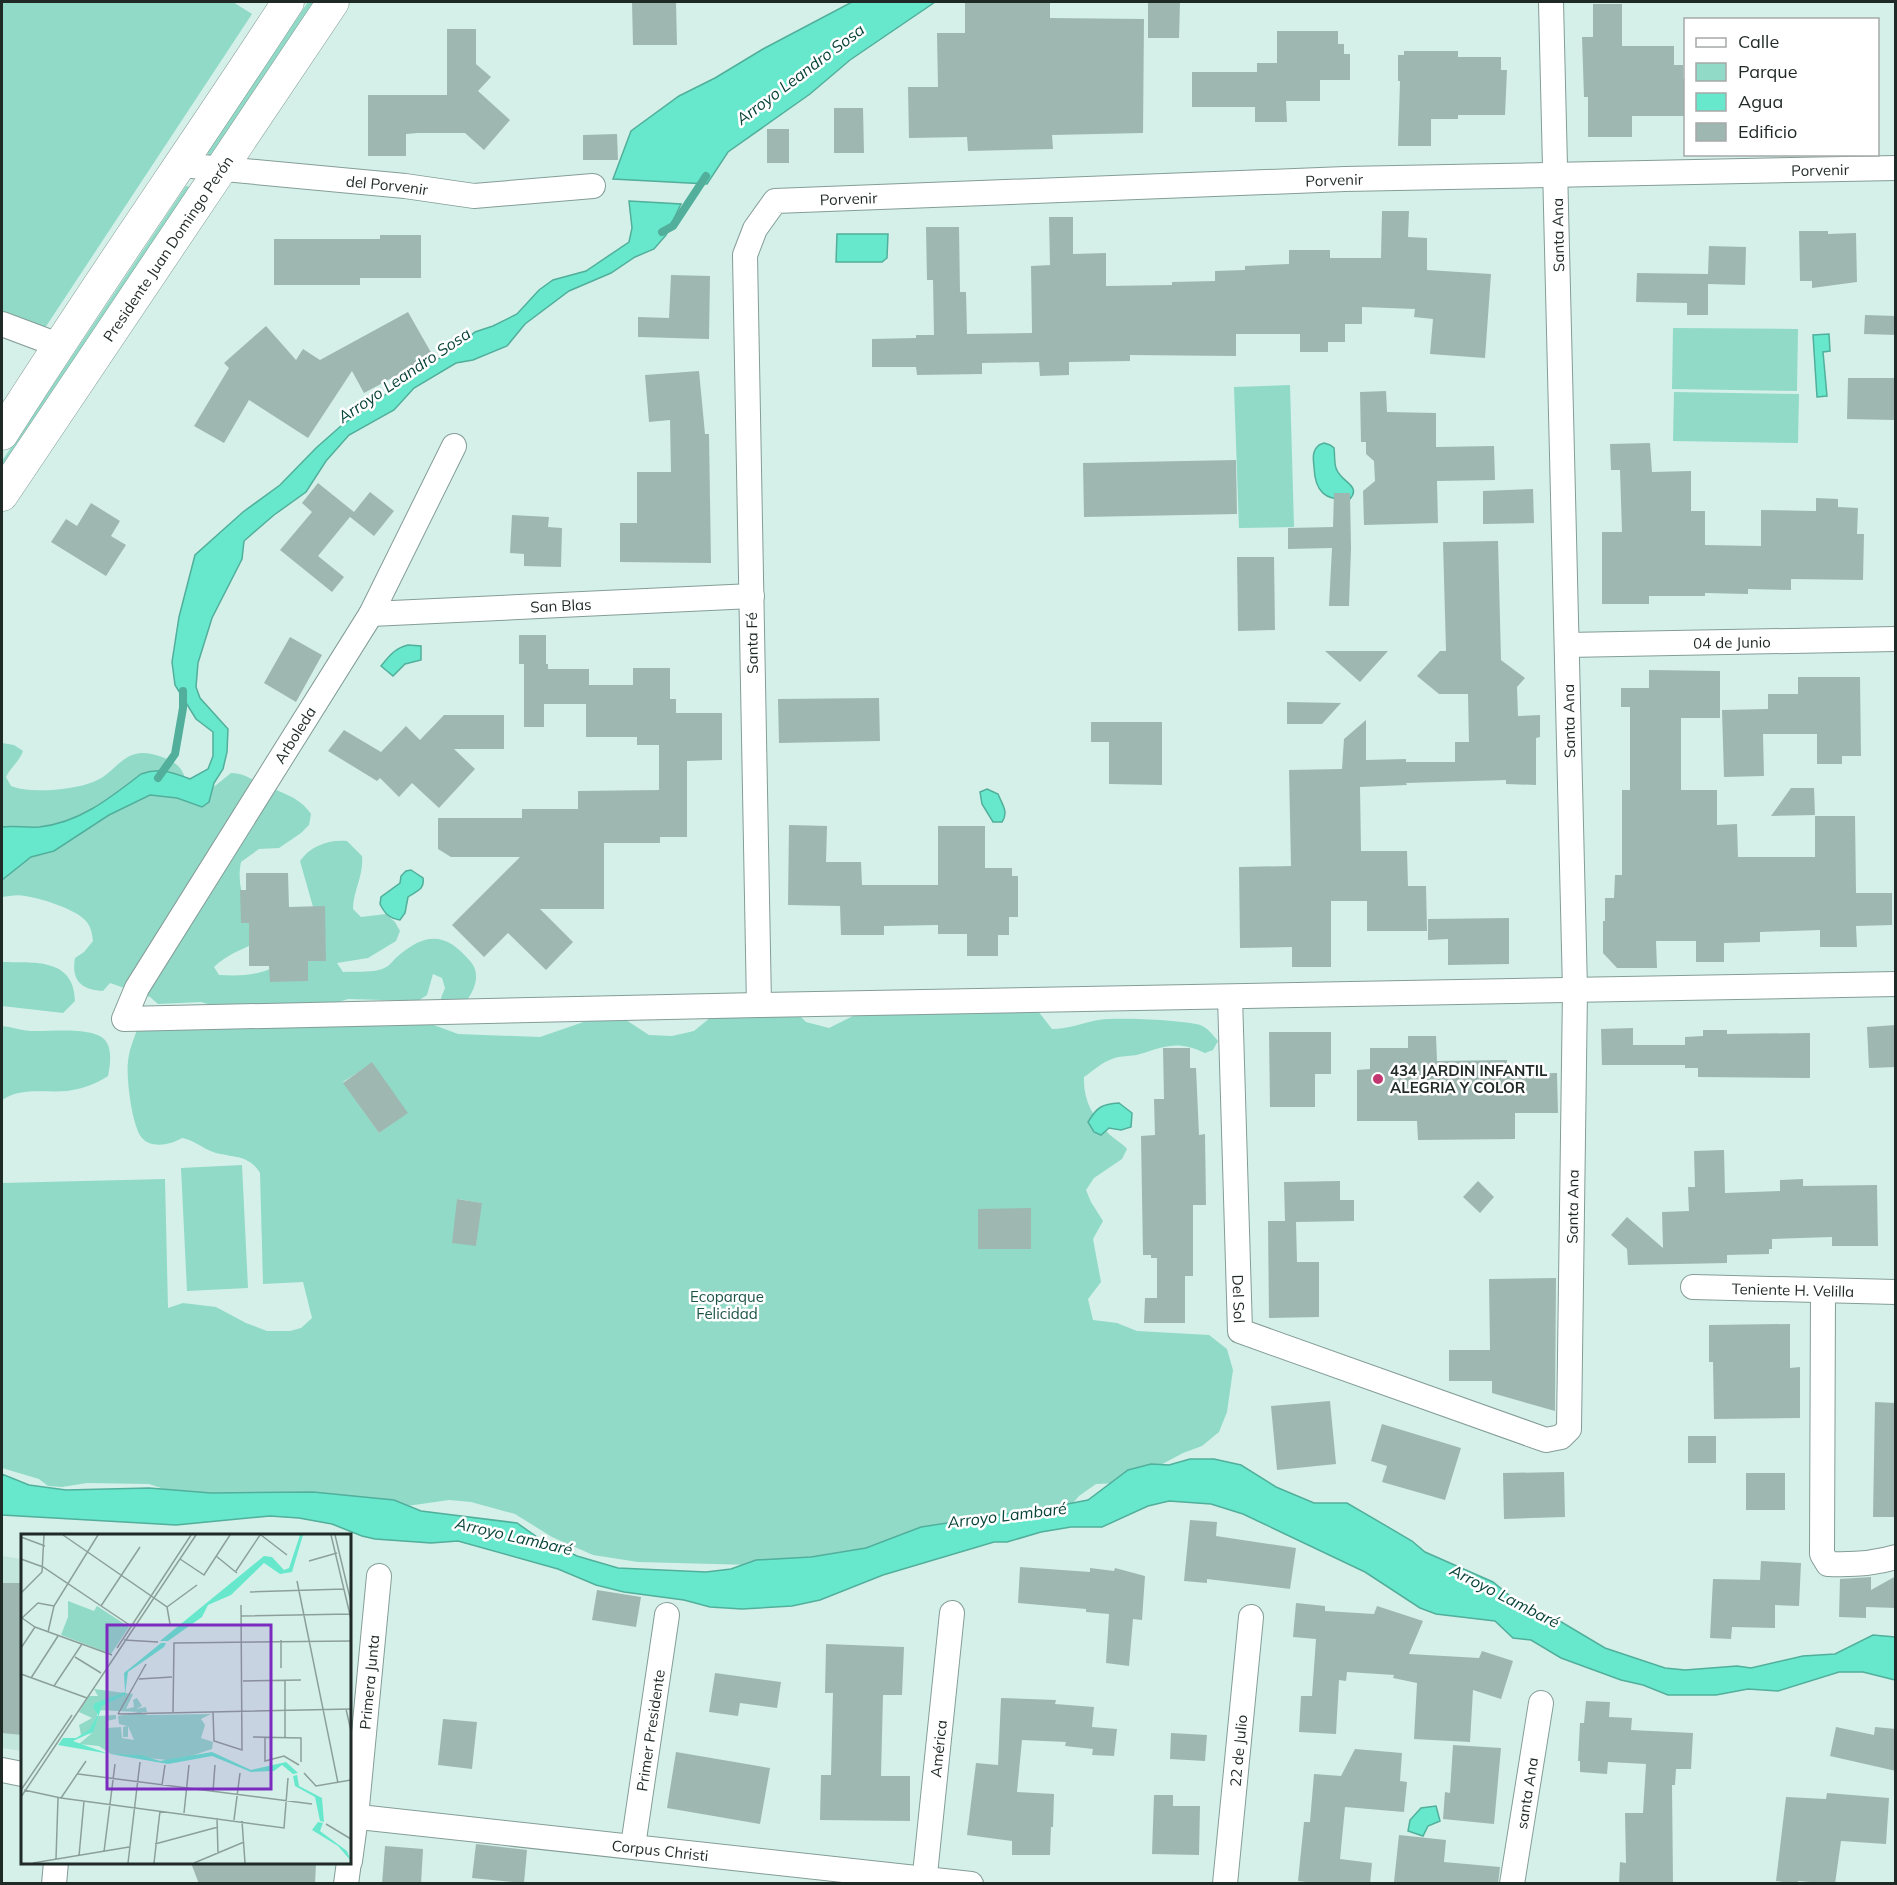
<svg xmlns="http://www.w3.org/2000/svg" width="1897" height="1885" font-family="Mulish,sans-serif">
<rect width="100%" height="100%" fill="#d5f0e8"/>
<path fill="#c3e6dc" d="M2 1556 22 1559V1751L2 1748Z"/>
<path fill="#91dac8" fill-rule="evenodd" d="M2 2H233L252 14 43 331 2 315Z
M308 2H317L213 157 208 156V151Z
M186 186 191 187 2 476V461Z
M1673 328 1798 329 1797 391 1672 389Z
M1290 385 1294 527 1239 528 1234 387Z
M1674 392 1799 394 1798 443 1673 441Z
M2 743 14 745 23 751C19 762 11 767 6 777L11 786C30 794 73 790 93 782 120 772 123 742 162 757 180 764 182 768 188 786L205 794 231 773C244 773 250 779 262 784 281 793 299 796 311 814L309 825 301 833 279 848 259 849 241 862C235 891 250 915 262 941 244 948 228 954 214 967L219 975C238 976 255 976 272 968L315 914 300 861C310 846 329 839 347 841L362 856C364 875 353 891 353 909L361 917 386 914 395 922 400 931 396 941 368 958 337 963 343 972C356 971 376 974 388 966 392 963 394 959 398 956 427 931 447 933 471 962 482 976 473 993 464 1004L444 1008 441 998 445 988 442 978 433 974 427 995 418 1001 348 999 326 1006 230 1011 201 1002 158 1004 150 997 110 983 103 991C81 990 71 980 75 958L84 952 93 941C92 933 91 926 85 920 75 909 40 898 25 896 18 894 9 896 2 897Z
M2 962C33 963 74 957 75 1001L63 1013 2 1006Z
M883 1001 1038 1011 1052 1029C1068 1029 1082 1023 1098 1020 1115 1017 1183 1020 1200 1025 1208 1028 1213 1035 1218 1041L1213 1050 1205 1053C1178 1040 1166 1046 1140 1054 1131 1057 1121 1055 1112 1059 1102 1062 1093 1071 1084 1077 1083 1100 1093 1117 1109 1134 1114 1139 1122 1143 1127 1149L1122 1159 1094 1178 1086 1190 1091 1202 1103 1221 1093 1239 1101 1282 1088 1299 1093 1320 1117 1323 1137 1331 1209 1335 1227 1349 1233 1370 1227 1412 1219 1432 1202 1446 1183 1453 1142 1475 1121 1483 1096 1484 1079 1496 1066 1511 875 1552 752 1565 638 1562 593 1555 552 1537 515 1514 471 1502 449 1500 407 1506 259 1499 170 1491 149 1484 87 1483 62 1487 48 1486 39 1479 2 1468V1183L165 1179 168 1308 183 1303 216 1307 246 1323 267 1331H290L301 1328 312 1318 303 1282 263 1284 260 1173C249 1154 232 1158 213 1152 202 1148 194 1140 182 1138 172 1144 153 1149 143 1139 132 1129 126 1077 128 1062 129 1050 133 1041 137 1030L423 1021 458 1034 540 1037 598 1017 620 1016 649 1035 672 1036 694 1031 711 1017 798 1014 806 1022 829 1028ZM372 1063 407 1113 379 1133 343 1082ZM458 1199 481 1203 476 1245ZM978 1209H1031V1248L978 1249Z
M2 1026C11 1027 20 1030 30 1031 47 1032 99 1025 107 1043 112 1052 110 1067 108 1076 96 1084 82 1089 67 1091 45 1093 21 1087 2 1100Z
M242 1165 248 1288 187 1291 181 1168Z"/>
<path fill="#67e8cd" stroke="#51af9b" stroke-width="1.5" d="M852 2H935L850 60 810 94 728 152 707 184 613 179 631 131 679 96 715 78 763 49Z
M629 201 681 204 666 235 654 249 635 257 611 273 569 291 525 324 507 346 473 360 456 363 414 388 394 410 349 435 326 461 306 492 274 515 244 541 242 559 212 618 198 663 196 687 200 698 228 729 227 752 223 769 214 783 209 802 202 807 177 798 150 795 109 815 54 851 31 857 2 880V827C14 825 26 828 39 827 79 823 110 798 141 774 160 767 172 772 190 779L208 769 213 756V732L196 719 175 685 172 662 179 617 195 555 243 512 280 485 316 448 342 425 418 372 458 346 475 332 493 326 517 314 539 290 553 280 586 271 629 242 632 228Z
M837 234H888L887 258 882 262H836Z
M1829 334 1830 351 1823 352 1827 396 1817 397 1813 335Z
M1324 443 1330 445 1334 448C1335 455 1334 462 1336 468 1340 482 1362 485 1350 499 1325 501 1315 492 1314 467 1313 458 1312 451 1319 445Z
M408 645 421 646V660L405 664 393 676 381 666C389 656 395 648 408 645Z
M987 789 998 794C1002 804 1009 812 1002 822H993L982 804 980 792Z
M411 870 423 878C425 890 416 891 408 897L405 913 400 920C389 918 385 914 380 904L381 897 400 883 401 876 406 871Z
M1119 1103 1132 1113 1131 1127 1121 1130 1109 1128 1101 1135 1094 1132 1088 1122C1097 1107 1102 1104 1119 1103Z
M1190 1459H1214L1241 1465 1276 1487 1314 1503H1347L1412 1541 1425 1552 1493 1582 1528 1611 1553 1617 1605 1648 1665 1668 1685 1670 1737 1666 1751 1668 1803 1656 1835 1654 1873 1635 1895 1637V1680L1863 1672H1839L1778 1691 1748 1689 1716 1695H1668L1643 1685 1621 1680 1561 1658 1531 1640 1513 1638 1495 1621 1436 1614 1420 1608 1365 1572 1243 1514 1211 1504 1169 1501 1148 1506 1102 1527H1071L1041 1532 1007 1542H994L883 1575 820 1600 792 1606 742 1609 710 1607 684 1600 624 1592 596 1585 558 1569 458 1541 431 1543 375 1539 362 1536 332 1524 299 1518 270 1516 176 1525 2 1515V1474L29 1485 66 1490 149 1488 211 1493 313 1492 394 1500 421 1511 517 1523 540 1539 577 1556 618 1568 706 1572 731 1569 756 1560 811 1557 866 1548 921 1527 1057 1506 1088 1500 1128 1470 1151 1464 1169 1465Z
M1436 1806 1440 1821 1428 1826 1423 1836 1408 1831 1410 1820 1421 1808Z"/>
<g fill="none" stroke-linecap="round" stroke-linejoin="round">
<path stroke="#51af9b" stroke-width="8" d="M662 232 673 226 706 176
M158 778 175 754 183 708V691"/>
</g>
<path fill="#9eb8b1" d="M632 2H676L677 45H633Z
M965 2H1050V18L1144 19 1143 133 1052 135 1053 149 968 151 967 137 909 138 908 87H938L937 33H965Z
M1148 2H1180L1179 38H1148Z
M1593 4H1622V46H1674V65H1683V79H1686V116H1632V137H1588V97H1584L1582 37H1593Z
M447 29H476V64L491 77 478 91 510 120 484 150 465 133H418L406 134V156H368V95H447Z
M1277 31H1338V44H1344V54H1350V80H1320V101H1286L1287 122H1255V107H1192V72H1257V63H1277Z
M1404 51H1458V57H1501V70H1507L1505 115H1458V119H1431V146H1398L1400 81H1398V55H1404Z
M834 108H863L864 153H834Z
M767 129H789V163H767Z
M617 134 618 160H583V135Z
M1382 211H1409L1408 237 1427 238V270L1491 274 1485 358 1430 354 1433 319 1414 317 1415 309 1362 307V324H1345V342H1328V352H1300V334H1236V356L1130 355V361L1069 362V375L1040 376 1039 362 982 363V374L917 375 916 367H872V339L916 338V335H934L933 280H927L926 227H959L960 292H966L967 334 1032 333 1031 266 1050 265 1049 217H1073V254L1106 253V286L1172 285V282L1215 281V271L1245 270V266L1289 264V250H1330V258H1381Z
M1799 231H1828V234L1856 233 1857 282 1812 288V281H1800Z
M380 235H421V278H360V285H274V239H380Z
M1709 246 1746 247 1745 285 1708 284V315H1687V303L1636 302 1637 273 1708 274Z
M671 275 710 276 709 339 638 337V317L669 318Z
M408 312 433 356 364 393 352 371 308 438 249 400 224 443 194 426 229 368 224 363 266 326 296 360 303 349 320 360Z
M1865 315 1896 316V335L1864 334Z
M699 371 705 434H709L711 563 620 562V523H637V472H671L670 420 649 422 645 375Z
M1848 378H1896V414H1894V420L1847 419Z
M1386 391 1387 412 1436 413V447L1494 446 1495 480 1437 481 1438 523 1364 525 1363 491 1375 481 1374 461 1366 454V442H1361L1360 392Z
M1650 443 1652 472 1691 471V511H1705V545L1761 546V510L1816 511V498L1838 499V507L1858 508 1857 534H1864L1863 580 1791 579V590L1748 589V594L1705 593V596H1649V604H1602V532H1622L1620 470H1611L1610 444Z
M1236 460 1237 514 1084 517 1083 463Z
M318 483 354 512 318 556 344 577 332 592 280 550 312 512 302 503Z
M1533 489 1534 523 1483 524V491Z
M370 492 394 511 374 536 350 517Z
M1334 493H1350L1351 548 1349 606H1329L1332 548 1288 549V528L1333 527Z
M91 503 120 521 111 536 126 545 106 576 51 542 66 519 77 526Z
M512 515 549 517 548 527 562 528 561 567 524 566V554L510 553Z
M1498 541 1501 660 1525 678 1517 687 1518 716 1540 715V737L1536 738V785L1506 784V780L1406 783 1407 785 1360 787 1361 851H1407L1408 886H1426L1427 931H1367V901H1331V967H1292V947L1240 948 1239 867 1291 866 1289 770 1342 769 1344 739 1366 720V760L1406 759V762H1455V742H1469L1468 694H1439L1417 676 1440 651H1446L1443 542Z
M1237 557H1274L1275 630 1238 631Z
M519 635H546V664H548V669H589V685H633V668H670V699H676V713H722V760L687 761V837H660V843H604V909H540L573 942 546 970 508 933 484 957 452 925 520 857H451L438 849V818H522V809H578V791L659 790V745H637V737H586V704H544V727H524V664H519Z
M290 637 322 655 296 702 264 683Z
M1325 651H1388L1360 682Z
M1649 670 1720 671V718H1681V790H1717V825L1737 824 1738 857H1815V816H1855L1856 893H1892V925L1856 926 1857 947H1820V930L1760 932V942L1724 943V962H1696V941H1656L1657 968H1617L1603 953V921H1605V898H1614L1615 875H1622V790H1630V707H1621V688H1649Z
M1798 677H1860L1861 756H1842V764H1817V734H1763L1764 776 1724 777 1722 710 1768 709V694H1798Z
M879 698 880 741 779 743 778 699Z
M1287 702 1341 703 1322 724H1287Z
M444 715H504V749H454L475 769 439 808 412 783 399 797 380 778 377 781 328 751 344 730 381 752 406 726 420 740Z
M1091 722H1162V785L1109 784V742H1091Z
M1791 788H1814L1815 815 1771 816Z
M789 825 827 826 826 862H861L862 885H938V826H985V868H1012V876H1018V917H1009V935H998V956H967V934H938V925L884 926V935H841L840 906 788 905Z
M246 873H288L289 907 325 906 326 961H308V981L270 982 269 966H249V923H241L240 890H246Z
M1509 918V964L1448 965V939L1428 940V919Z
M1896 1025V1067L1869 1068 1867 1027Z
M1633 1028V1045H1685V1037L1703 1036V1030H1727V1034L1810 1033V1078L1698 1077V1068H1685V1065H1602L1601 1029Z
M1269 1032H1331V1074H1315V1107H1270Z
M1408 1036H1436L1437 1061 1507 1060V1074L1557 1073 1558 1113H1515V1139L1418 1140 1417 1121H1357V1070L1370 1069V1048H1408Z
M1163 1048H1190V1068H1196L1199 1135 1205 1134 1206 1205H1193V1276H1185V1323H1144L1145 1298H1157V1258H1151V1255H1143L1141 1136 1155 1135 1154 1099H1164Z
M372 1062 408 1113 379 1133 343 1083Z
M1724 1150 1725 1193 1780 1191V1180L1803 1179V1186L1877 1185 1878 1246H1832V1237L1772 1239V1249H1769V1254L1727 1255V1263L1628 1265 1627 1249 1611 1235 1627 1217 1663 1248 1662 1212 1689 1211 1688 1187H1695L1694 1151Z
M1340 1181V1200H1354V1221L1296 1222 1297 1262H1319V1317L1269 1318 1268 1221H1285L1284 1182Z
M1478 1181 1494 1197 1480 1213 1463 1197Z
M457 1199 482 1203 476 1246 452 1243Z
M1031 1208V1249H978V1209Z
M1556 1278 1555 1411 1492 1393V1381H1449V1350H1490L1489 1279Z
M1790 1324V1368L1800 1367V1418L1714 1419 1713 1362H1709V1325Z
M1330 1401 1336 1464 1277 1470 1271 1406Z
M1875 1402 1896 1403V1517H1873Z
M1382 1424 1461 1448 1445 1500 1382 1482 1387 1466 1371 1461Z
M1688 1436H1716V1463H1688Z
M1564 1472 1565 1517 1504 1519 1503 1473Z
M1746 1473H1785V1510H1746Z
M1190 1520 1217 1522 1216 1536 1296 1548 1290 1589 1207 1579V1583L1184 1581Z
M1761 1561 1801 1563 1799 1606 1775 1605V1628L1732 1627 1731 1639 1710 1638 1713 1579 1760 1580Z
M1020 1567 1090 1572V1568L1114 1571 1115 1568 1145 1576 1142 1620 1133 1619 1129 1666 1106 1663 1109 1614 1086 1612V1609L1018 1603Z
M1896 1576V1608L1866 1607V1618L1839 1617 1840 1579 1871 1577V1590Z
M2 1583H22V1735L2 1733Z
M597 1590 641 1597 636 1627 592 1620Z
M1296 1603 1325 1606V1611L1374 1614 1377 1606 1423 1621 1409 1654 1479 1658 1482 1651 1513 1661 1501 1699 1473 1690 1470 1742 1414 1739 1417 1683 1393 1678 1394 1675 1347 1672 1346 1681 1339 1680 1336 1734 1299 1732 1301 1696H1312L1316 1639 1293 1637Z
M826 1644 904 1647 902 1695H883L881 1776H910V1821L820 1820 821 1775H831L833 1693H825Z
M715 1673 781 1682 777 1708 740 1703 738 1716 709 1712Z
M1001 1698 1056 1700 1055 1704 1094 1707 1092 1727 1117 1729 1114 1756 1092 1755 1093 1749 1065 1746 1066 1742 1022 1740 1017 1792 1054 1794 1053 1827H1051L1050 1855H1012V1841L967 1835 976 1763 998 1765Z
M1586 1701 1610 1702 1609 1717 1632 1718 1631 1730 1693 1733 1691 1769H1676L1675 1785H1672L1673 1884H1619L1620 1862 1626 1863 1625 1813H1643L1646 1764 1608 1762 1607 1774 1580 1772V1761H1578L1580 1723H1584Z
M443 1719 477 1722 472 1769 438 1765Z
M1836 1727 1874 1735 1875 1727 1896 1729V1771L1830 1756Z
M1171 1733 1207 1735 1205 1761 1170 1759Z
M1453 1745 1501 1748 1494 1824 1443 1819 1445 1792 1450 1793Z
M1355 1749 1402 1753 1400 1781 1407 1782 1404 1812 1345 1807 1340 1859 1372 1863 1370 1884H1321L1298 1881 1304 1822H1310L1314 1774 1341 1776Z
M676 1752 770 1768 760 1824 667 1808Z
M1827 1793 1889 1798 1886 1844 1841 1841 1835 1884 1798 1881 1797 1884 1776 1881 1786 1797 1826 1799Z
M1154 1795H1173V1806H1200L1199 1855 1152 1854Z
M1399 1835 1446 1840 1444 1862 1500 1867 1498 1884 1394 1882Z
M476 1844 527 1850 524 1883 472 1878Z
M385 1846 423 1849 421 1884H382Z
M191 1863H316L315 1884H199Z"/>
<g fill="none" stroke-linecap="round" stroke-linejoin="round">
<g stroke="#849d97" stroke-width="26">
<g id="minor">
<path id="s1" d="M181 165 405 186 474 196 593 186"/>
<path d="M2 324 58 345"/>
<path d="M454 446 371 614 137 988 124 1019 759 1005 1896 984"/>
<path id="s2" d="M371 614 752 596"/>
<path id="s3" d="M1567 645 1896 639"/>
<path id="s4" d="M1230 997 1240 1331 1546 1440 1561 1437 1569 1429 1575 990 1551 2"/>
<path id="s5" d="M759 1005 745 255 755 229 775 201 1345 179 1896 168"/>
<path id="s6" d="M1693 1287 1896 1292"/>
<path d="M1823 1291 1822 1554 1828 1564C1851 1565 1873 1564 1896 1557"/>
<path d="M2 1770 22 1774"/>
<path id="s7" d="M350 1816 971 1884"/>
<path id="s8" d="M633 1846 667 1615"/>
<path id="s9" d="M350 1861 356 1817 379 1576"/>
<path d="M54 1884 56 1862"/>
<path d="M346 1884 349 1862"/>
<path id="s10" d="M924 1884 952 1613"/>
<path id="s11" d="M1225 1884 1251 1617"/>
<path id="s12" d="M1512 1884 1541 1703"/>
</g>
</g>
<g stroke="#849d97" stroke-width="33">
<g id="major">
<path d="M2 434C94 288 194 147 288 2"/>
<path id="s13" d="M2 495 333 2"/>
</g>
</g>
<use href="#minor" stroke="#fff" stroke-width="24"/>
<use href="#major" stroke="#fff" stroke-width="32"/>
</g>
<circle fill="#c2376f" stroke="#fff" stroke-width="2" cx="1378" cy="1079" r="6"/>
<g text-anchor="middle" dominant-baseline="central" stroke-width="5" stroke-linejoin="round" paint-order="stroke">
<g font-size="15" fill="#1f2926" stroke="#fff">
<text stroke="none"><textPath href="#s5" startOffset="1858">Porvenir</textPath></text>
<text stroke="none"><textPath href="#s5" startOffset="1372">Porvenir</textPath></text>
<text stroke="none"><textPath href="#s1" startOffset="207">del Porvenir</textPath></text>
<text stroke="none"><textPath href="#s5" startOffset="886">Porvenir</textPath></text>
<text transform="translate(1558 235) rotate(-91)">Santa Ana</text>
<text stroke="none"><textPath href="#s13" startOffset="297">Presidente Juan Domingo Perón</textPath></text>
<text stroke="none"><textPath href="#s2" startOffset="190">San Blas</textPath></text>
<text stroke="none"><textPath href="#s3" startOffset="165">04 de Junio</textPath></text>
<text transform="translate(752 643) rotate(-91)">Santa Fé</text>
<text transform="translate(1569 721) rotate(-91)">Santa Ana</text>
<text transform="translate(295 735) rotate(-58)">Arboleda</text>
<text stroke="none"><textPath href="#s4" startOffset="908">Santa Ana</textPath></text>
<text stroke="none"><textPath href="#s6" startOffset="100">Teniente H. Velilla</textPath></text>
<text stroke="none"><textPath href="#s4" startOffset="302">Del Sol</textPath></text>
<text stroke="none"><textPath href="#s9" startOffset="180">Primera Junta</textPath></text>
<text stroke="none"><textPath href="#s8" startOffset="117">Primer Presidente</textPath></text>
<text stroke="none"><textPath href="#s10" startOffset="136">América</textPath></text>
<text stroke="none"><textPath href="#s11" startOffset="134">22 de Julio</textPath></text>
<text stroke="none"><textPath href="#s12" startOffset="92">santa Ana</textPath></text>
<text stroke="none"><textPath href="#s7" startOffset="312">Corpus Christi</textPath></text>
</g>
<g font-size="15" font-weight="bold" fill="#1f2926" stroke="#fff" text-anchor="start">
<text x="1390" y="1070">434 JARDIN INFANTIL<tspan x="1390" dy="17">ALEGRIA Y COLOR</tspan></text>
</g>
<g font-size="15" fill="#1d5449" stroke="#fff">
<text x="727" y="1296">Ecoparque<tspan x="727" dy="17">Felicidad</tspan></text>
</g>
<g font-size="16" font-style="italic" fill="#08443a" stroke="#fff">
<text transform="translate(800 74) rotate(-37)">Arroyo Leandro Sosa</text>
<text transform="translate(404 375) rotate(-34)">Arroyo Leandro Sosa</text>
<text transform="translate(1007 1515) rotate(-7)">Arroyo Lambaré</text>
<text transform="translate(514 1536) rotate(13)">Arroyo Lambaré</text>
<text transform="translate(1505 1596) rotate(27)">Arroyo Lambaré</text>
</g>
</g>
<g transform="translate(21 1534)">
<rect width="330" height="330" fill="#d5f0e8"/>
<path d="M47 67 73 77 76 72 108 93 90 120 40 101 47 83ZM73 155 112 160 105 175 113 173 112 166 116 164 121 172 115 175 125 173 126 178H119L126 181 190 180 180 185 184 191 180 204 192 208 191 215 155 227 90 220 78 212 58 210 71 199 60 201 58 191 71 184 58 178 68 162H77ZM76 176 118 178 97 182 98 190 106 192 102 193V203H107V192L113 206 101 204 100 193 86 194 85 187 95 185V181L76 182Z" fill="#91dac8" fill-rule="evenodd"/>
<path d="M279 1H282L271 38 259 40 243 29 210 61 187 71 181 83 147 107H139L243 22 251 23 263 36 268 34ZM140 109H145L143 113 107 138 104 161 81 172 72 198 52 207 88 220 120 221 139 227 191 218 230 236 265 228 277 239 272 240 261 231 253 237 230 238 191 222 147 230 37 211 42 204H55L68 196 77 181 72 173 74 169 104 158 103 139ZM276 241 278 252 301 264 303 288 299 287 294 263 274 252 272 242ZM297 288 302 289 299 297 326 317 330 327 317 312 291 296Z" fill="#67e8cd"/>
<path fill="none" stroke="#8ca09a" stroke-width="1.5" d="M42 1 146 73 149 90M240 1 266 21M310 1 330 85M314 1 330 68M0 3 24 12M195 22 216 39M0 25 22 33 110 92M159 25 183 41 209 1M288 27 316 19M215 37 239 1M276 47 317 249M229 58 323 55M0 59 21 38 23 1M80 72 119 13M146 73 176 51M220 82 329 80M1 84 14 93 91 121M1 84 17 69 33 72M27 98 33 72 77 1M103 106 137 108M260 106V134M0 114 14 93M96 114 170 1M54 123 80 139M0 140 66 164M10 144 37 102M118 145 151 143M264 146V203M222 147 280 146M33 152 61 110M325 175 330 197M152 178 153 109 330 107M192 178 193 207 221 216 220 71M97 180 330 175M97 180 125 130M232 203 280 204V228M244 204V227L263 222 278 231M283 239 295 252 330 246M57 240 291 270M141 251 144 231M0 256 51 181M3 256 40 264 263 294 267 244M192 257 194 231M0 263 175 1M40 264 65 227M163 279 168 231M196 284 197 320M213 286 219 239M221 287 224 329M305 290 330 305M134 310 197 293M83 318 94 230M58 322 63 267M35 325 37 264M12 329 108 313M107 329 119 228M133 329 139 277M173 329 223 308"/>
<path fill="#7b2cbf" fill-opacity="0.15" stroke="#7b2cbf" stroke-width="3" d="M86 91H250V255H86Z"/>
<rect width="330" height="330" fill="none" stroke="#1f2926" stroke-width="3"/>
</g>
<rect width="1897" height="1885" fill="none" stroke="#1f2926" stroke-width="6"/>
<rect x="1684" y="18" width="195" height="138" fill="#ffffff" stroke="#a5a9a8" stroke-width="1.5"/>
<rect x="1696" y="38" width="30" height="9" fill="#ffffff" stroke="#a5a9a8" stroke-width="1.5"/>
<text x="1738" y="48" font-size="18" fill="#1f2926">Calle</text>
<rect x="1696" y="63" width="30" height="18" fill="#91dac8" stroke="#a5a9a8" stroke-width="1.5"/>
<text x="1738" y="78" font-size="18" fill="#1f2926">Parque</text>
<rect x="1696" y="93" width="30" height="18" fill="#67e8cd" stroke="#a5a9a8" stroke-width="1.5"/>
<text x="1738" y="108" font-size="18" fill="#1f2926">Agua</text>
<rect x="1696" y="123" width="30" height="18" fill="#9eb8b1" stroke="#a5a9a8" stroke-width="1.5"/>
<text x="1738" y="138" font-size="18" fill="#1f2926">Edificio</text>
</svg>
